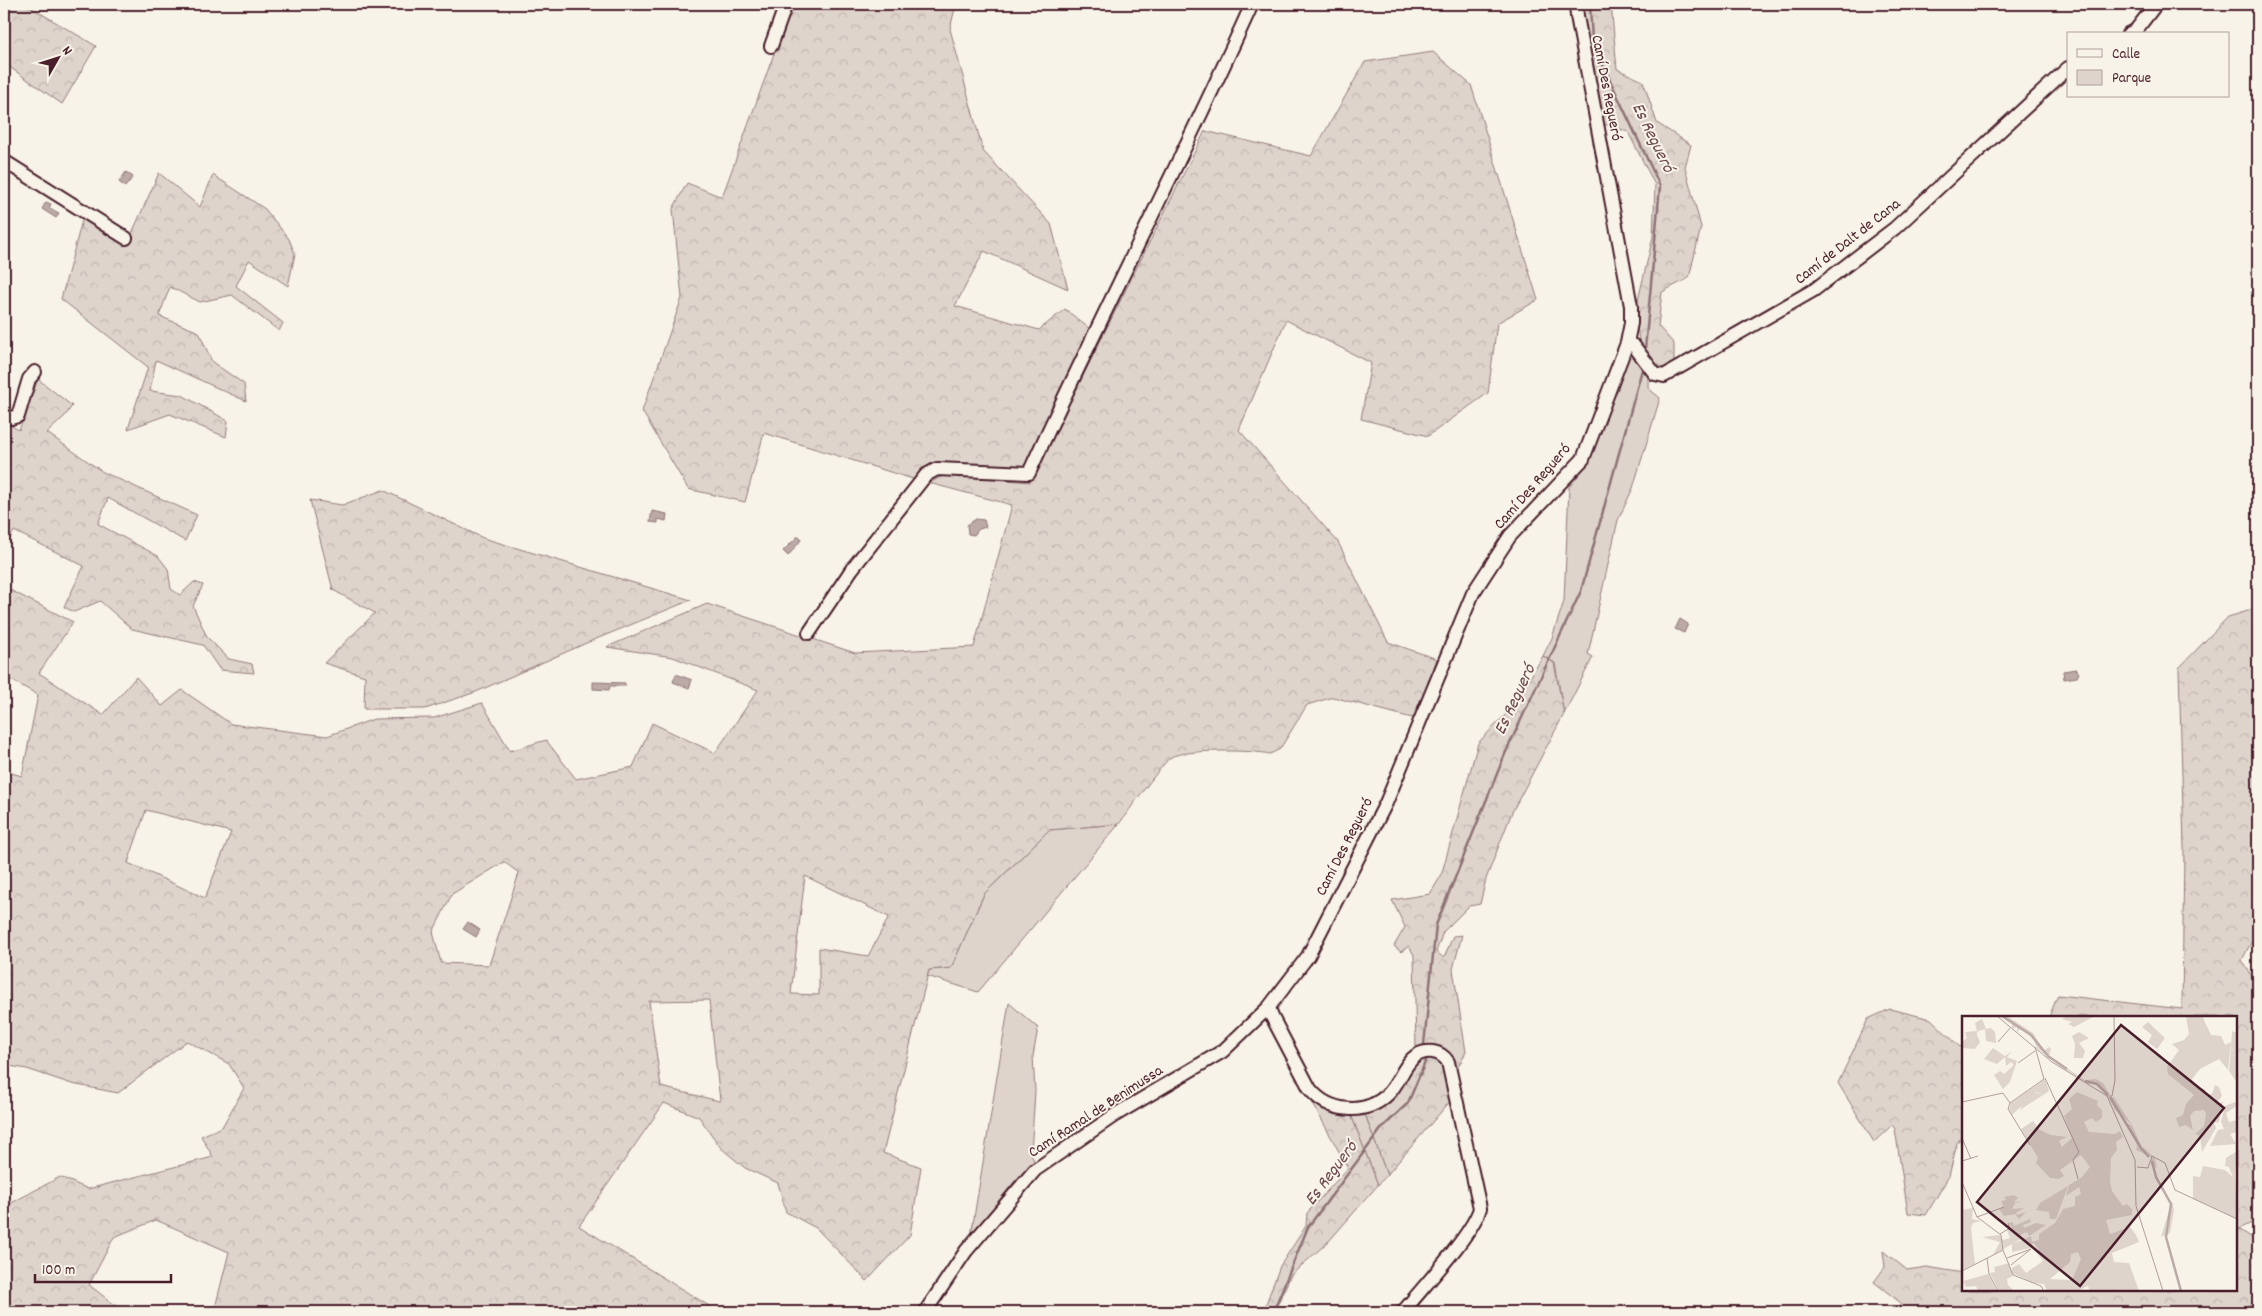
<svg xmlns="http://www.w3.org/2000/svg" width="2262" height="1316" font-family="Dekko,sans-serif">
<defs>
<pattern id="forest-crowns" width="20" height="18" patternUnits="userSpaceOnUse" patternTransform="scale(1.25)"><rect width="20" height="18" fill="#ded4cc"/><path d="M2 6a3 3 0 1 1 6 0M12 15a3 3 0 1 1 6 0" fill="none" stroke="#c0b6af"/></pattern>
</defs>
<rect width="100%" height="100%" fill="#f7f3e8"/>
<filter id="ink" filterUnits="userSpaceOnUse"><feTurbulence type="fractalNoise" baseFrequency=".02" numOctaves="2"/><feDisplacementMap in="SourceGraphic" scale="10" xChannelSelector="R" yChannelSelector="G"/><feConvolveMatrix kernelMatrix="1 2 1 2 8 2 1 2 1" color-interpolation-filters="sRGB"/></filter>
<g filter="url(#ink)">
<path fill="#ded4cc" stroke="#947a7c" d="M1630 352C1644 363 1649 371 1648 388L1660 398 1633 488 1618 520 1588 654 1593 657 1564 714 1555 663 1543 656 1552 638 1564 601 1569 487 1582 471Z
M1119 824 978 992 927 976 929 970 951 968 984 894 1049 830Z
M1009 1003 1038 1028 1033 1056 1035 1091 1031 1153 1034 1161 1013 1183 971 1236Z
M1364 1111 1387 1175 1378 1185 1350 1112Z
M2258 1300V1312H2237Z"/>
<path fill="url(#forest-crowns)" stroke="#947a7c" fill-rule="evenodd" d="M4 4H25L96 46 62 104 4 63Z
M792 4H956L950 29 983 151 1051 224 1068 289 984 251 955 306 1039 330 1065 309 1090 329 1032 463 1020 471 933 465 916 480 764 433 745 502 688 489 642 411 682 298 673 209 687 183 722 197Z
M1581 4H1611L1617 69 1643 81 1657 123 1691 145 1685 167 1701 227 1689 278 1662 292 1658 326 1674 344V365L1662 371 1655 368 1639 340 1635 313 1653 237 1655 185 1628 132 1601 123Z
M1433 52 1471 85 1538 300 1497 323 1488 393 1428 436 1361 419 1371 363 1286 320 1239 430 1338 542 1388 642 1437 659 1416 719 1333 697 1307 705 1280 749 1270 754C1254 750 1186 749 1171 757 1164 761 1127 813 1119 824L1049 830 984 894 951 968 929 970 883 1153 921 1167 910 1235 867 1281 816 1228 786 1212 778 1183 745 1168 721 1148 699 1117 664 1103 579 1226 719 1312H214L229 1252 156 1220 114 1237 89 1285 124 1312H4V1207L60 1177 88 1189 213 1157 201 1136 222 1127 244 1088 229 1064 187 1041 118 1093 72 1084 27 1069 4 1065V771L22 776 38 695 4 676V587L73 622 39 673 103 715 136 677 162 706 182 690 231 724 327 736 374 719 434 718 482 703 510 751 546 740 576 779 633 767 652 723 715 753 758 690 673 657 607 647 707 604 855 653 974 647 1012 505 929 483 945 475 1030 482 1205 131 1311 156 1365 62ZM146 810 231 832 205 898 128 863ZM504 862 519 873 489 965 441 963 433 932 452 894ZM805 876 889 917 868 956 819 948V995L791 994ZM709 1000 720 1101H719L661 1087 649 1001Z
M159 173 200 207 213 175 265 209 289 239 295 254 288 286 249 260 236 286 283 323 279 331 232 295 200 302 170 287 159 316 199 332 212 362 244 384 246 401 156 360 150 391 182 395 228 421 226 437 170 414 128 429 148 367 61 299 84 213 128 242Z
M38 379 72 406 65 416 47 433 103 472 197 515 185 541 108 498 98 524 158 556 168 569 171 589 180 595 194 582 203 585 193 606 207 637 229 659 252 664 254 673 220 670 203 645 132 629 100 601 74 612 64 607 84 566 14 531 4 550V422L19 430Z
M383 490 483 538 691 600 584 644 476 692 425 709H364L365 676 324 663 375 613 333 590 310 500 342 505Z
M2258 608V929L2242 960 2258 987V1220L2239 1229 2258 1242V1300L2237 1312H1894L1901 1303 1874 1282 1885 1267 1883 1251 1907 1270 1927 1267 1963 1273V1290H2236V1017H2049L2058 995 2182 1009 2184 847 2179 668 2228 617Z
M1543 656 1554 663 1564 714 1512 812 1486 879 1480 904 1469 906 1443 932 1436 952 1444 958 1453 936 1462 935 1453 969 1466 1052 1457 1069 1447 1054 1416 1050 1414 955 1409 946 1401 952 1394 946 1405 927 1392 900 1430 894 1441 876 1478 743 1512 708Z
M1890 1009 1931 1019 1960 1047 1963 1045V1135L1957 1143 1949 1176 1926 1215 1908 1213 1895 1129 1892 1125 1874 1142 1838 1083 1868 1019Z
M1434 1056 1441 1060 1452 1099 1387 1175 1364 1111 1417 1061Z
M1312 1102 1350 1112 1378 1185 1329 1241 1291 1275 1274 1312H1263L1280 1266 1306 1226 1307 1213 1348 1168Z"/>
<path fill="#bcaaa7" stroke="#8e7275" d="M126 172 133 177 125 187 119 182Z
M46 202 51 204 49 208 59 213 56 218 42 209Z
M652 511 667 514 666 521 658 519V523L650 522Z
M976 519 984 520 986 527 979 529 974 535 968 534 967 525Z
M797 537H800L801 540 788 556 783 551Z
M1680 619 1688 624 1684 633 1675 629Z
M2076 669 2079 673 2077 677 2064 679 2063 671Z
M676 674 692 680 689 688 673 682Z
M593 682 625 683V686H610L609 690 593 689Z
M468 922 480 930 476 937 463 929Z"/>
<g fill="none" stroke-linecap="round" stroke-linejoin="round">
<path stroke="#8e7275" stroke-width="2.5" d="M1590 4 1592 42 1660 186 1645 349
M1424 1045 1436 925 1505 754 1581 591 1643 366
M1273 1312 1308 1227 1382 1128 1408 1103 1426 1060"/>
<g stroke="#4a1f2b" stroke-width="16">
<path id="minor" d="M2128 34 2136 30 2156 4
M771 46 786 4
M4 161 126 238
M1627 343 1634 346 1655 374 1664 376 1814 290 1895 228 2068 68
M4 416 11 418 18 416 29 379 35 372
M809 633 852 569 926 475 937 469 1029 473C1101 315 1181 162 1252 4
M1269 1007 1272 1017 1310 1089C1329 1113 1366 1116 1388 1094 1403 1080 1406 1049 1433 1052 1440 1053 1444 1056 1448 1062L1480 1208C1473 1234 1421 1289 1403 1312
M925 1312 966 1251 1035 1170 1115 1115 1223 1051 1269 1007 1308 956 1386 803 1473 593 1510 536 1583 459 1627 343 1631 323V306L1577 16 1576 4"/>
</g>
<use href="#minor" stroke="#f7f3e8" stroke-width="12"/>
</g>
</g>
<g text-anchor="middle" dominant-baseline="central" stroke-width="4" stroke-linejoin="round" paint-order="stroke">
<g font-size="16" fill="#4a1f2b" stroke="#f7f3e8">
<text transform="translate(1606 88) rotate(79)">Camí Des Regueró</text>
<text transform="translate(1848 242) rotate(-38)">Camí de Dalt de Cana</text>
<text transform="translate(1533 487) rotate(-49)">Camí Des Regueró</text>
<text transform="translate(1345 847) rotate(-63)">Camí Des Regueró</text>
<text transform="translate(1096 1112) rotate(-33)">Camí Ramal de Benimussa</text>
</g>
<g font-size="18" font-style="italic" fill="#6c4950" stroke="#f7f3e8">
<text transform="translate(1652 138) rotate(64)">Es Regueró</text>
<text transform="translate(1516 700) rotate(-65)">Es Regueró</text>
<text transform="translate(1332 1174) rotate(-53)">Es Regueró</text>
</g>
</g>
<g transform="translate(1962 1016)">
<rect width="275" height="275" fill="#f7f3e8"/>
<path d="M105 0H133L112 11 106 8 110 6 100 3ZM20 3 24 13 29 12 33 16 34 27 24 25 23 13 16 15 11 25 5 22 3 16 15 15 13 7ZM270 15 275 17V28L269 37 267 55ZM117 16 127 22 117 27 123 35 121 42H112L113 28 110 20ZM31 32 43 40 50 35 45 41 55 45 48 66 41 73 32 59 38 55 42 58 52 49 49 46 44 50 43 41 35 48 22 43ZM83 63 87 75 81 79 74 76 50 99 47 93 49 87ZM146 81H152L170 109 153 94Z" fill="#ded4cc"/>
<path d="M39 0H45L71 17 82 35 87 31 89 33 87 40 123 64 134 63 141 67 149 80 135 68H126L98 50 75 32 69 18 58 13 55 16V11L50 13V8ZM224 0H244L241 2 249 19 259 20 263 29 269 26 266 54 257 43 238 53 230 63 233 71 243 73 244 78H250L253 69 257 71 260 80 254 88 261 86 257 106 252 107 254 112 240 136 238 120 233 118 242 110 244 98 242 94 232 95 228 100 231 114 224 109 217 111 214 102 221 99 224 88 232 79 206 58 205 51 217 34 210 28 222 24 227 18ZM186 6 203 22 195 33 186 26 190 19 180 11ZM14 17 18 26 13 33 0 32V26L5 22 11 25ZM275 28V62L273 64 267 55 269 37ZM68 75 81 79 58 94 60 89 56 83ZM115 76 136 85 135 89 140 94V102L134 106 130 102 122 106 127 116 153 118 158 115 161 121 154 126 155 134 149 142 148 166 150 175 161 190 165 188 170 193V199L144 204 148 218 168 211 174 219 177 226 150 237 152 246 167 247 177 275H128L126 270 115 275H85L82 268 71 267 50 257V252L57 248 64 257 81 245 74 236 77 234 72 227 68 229 69 232 50 236V228L31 239 38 226 20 221 38 219 41 224 48 222 45 214 50 212 47 207 51 206 52 210 68 203 69 206 61 209 62 212 74 207 84 209 67 220 65 216 58 219 59 223 51 228 69 220 70 226 77 224V218L93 207 101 193 113 190V181L119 178 117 171 104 180 107 169 120 161 128 151 119 139 98 154 102 160 97 163 88 162 74 147 76 142 59 113 71 105 78 114 89 119 105 121 97 125 100 131 110 122 102 100 110 93 107 83ZM116 236 119 243 110 264 88 263 108 246 109 238ZM273 86 275 90 264 97 267 106 275 104V116L268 118 274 128 248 130 256 114 262 113 259 106 263 90ZM164 107 170 109 181 134V131L193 142 195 152 189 150V141L174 134 175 129ZM275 135 273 158 275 203 231 183V160L238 161 241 150 263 154 271 161 267 151 263 150 264 142ZM106 170 94 203H88L87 196 74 194 78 187ZM52 179 56 182 52 186 59 185 53 187 50 193 62 192 54 197 55 199 64 196 57 203 53 198 42 200 37 193 42 191 39 185 44 184 42 181ZM210 185 212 194 208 217 199 221ZM11 192 10 203 19 205 11 207 9 212 13 248 0 254V194ZM47 247 51 260 45 263 46 269 52 275H37L28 257 33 256 32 251ZM26 258 35 275H16L14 270 4 271 1 265Z" fill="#ded4cc" fill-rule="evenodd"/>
<path fill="none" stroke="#bcaaa7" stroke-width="2.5" d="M40 0 69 19 86 40 105 53M123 65 135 68 146 79M148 81 179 132 187 141M190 145 194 161 209 188 204 221 219 275"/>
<path fill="none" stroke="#b29e9c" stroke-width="1" d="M35 0 90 46 145 80 173 144 174 190 201 275M36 26 48 12M56 47 73 35M83 62 117 136 111 144 116 163M145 80H150L153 64 152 0M0 86 41 77 48 87 82 63 73 31M48 87 46 93 68 129M0 122 9 143M0 145 16 140M175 151 186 152 190 140 203 147 213 174 275 203M0 166 15 201 39 219 41 234M15 201 42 191M38 218 48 212 46 207M25 242 27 258 36 275M45 242 69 233 49 249M0 255 41 234 51 259 79 270 82 275"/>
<path fill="#4a1f2b" fill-opacity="0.15" stroke="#4a1f2b" stroke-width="2.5" d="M159 9 262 92 118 270 15 186Z"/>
<rect width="275" height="275" fill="none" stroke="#4a1f2b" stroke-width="2.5"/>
</g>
<rect width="2262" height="1316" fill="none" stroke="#f7f3e8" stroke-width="20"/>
<rect x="10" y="10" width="2242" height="1296" fill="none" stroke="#4a1f2b" stroke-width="2" filter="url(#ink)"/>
<rect x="2067" y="32" width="162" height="65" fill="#f7f3e8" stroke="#b29e9c"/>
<rect x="2077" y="49" width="25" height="8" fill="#f7f3e8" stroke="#b29e9c"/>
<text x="2112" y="58" font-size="15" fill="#4a1f2b">Calle</text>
<rect x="2077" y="70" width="25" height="15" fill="#ded4cc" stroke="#b29e9c"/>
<text x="2112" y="82" font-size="15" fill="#4a1f2b">Parque</text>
<g transform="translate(58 58) rotate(51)" stroke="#f7f3e8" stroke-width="4" paint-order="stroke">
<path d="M0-4L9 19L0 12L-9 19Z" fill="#4a1f2b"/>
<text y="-8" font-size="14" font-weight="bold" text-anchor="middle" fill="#4a1f2b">N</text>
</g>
<path d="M35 1274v8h136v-8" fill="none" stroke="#4a1f2b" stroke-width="2.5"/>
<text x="42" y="1274" font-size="15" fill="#4a1f2b" stroke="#f7f3e8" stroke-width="4" paint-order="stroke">100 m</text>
</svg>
